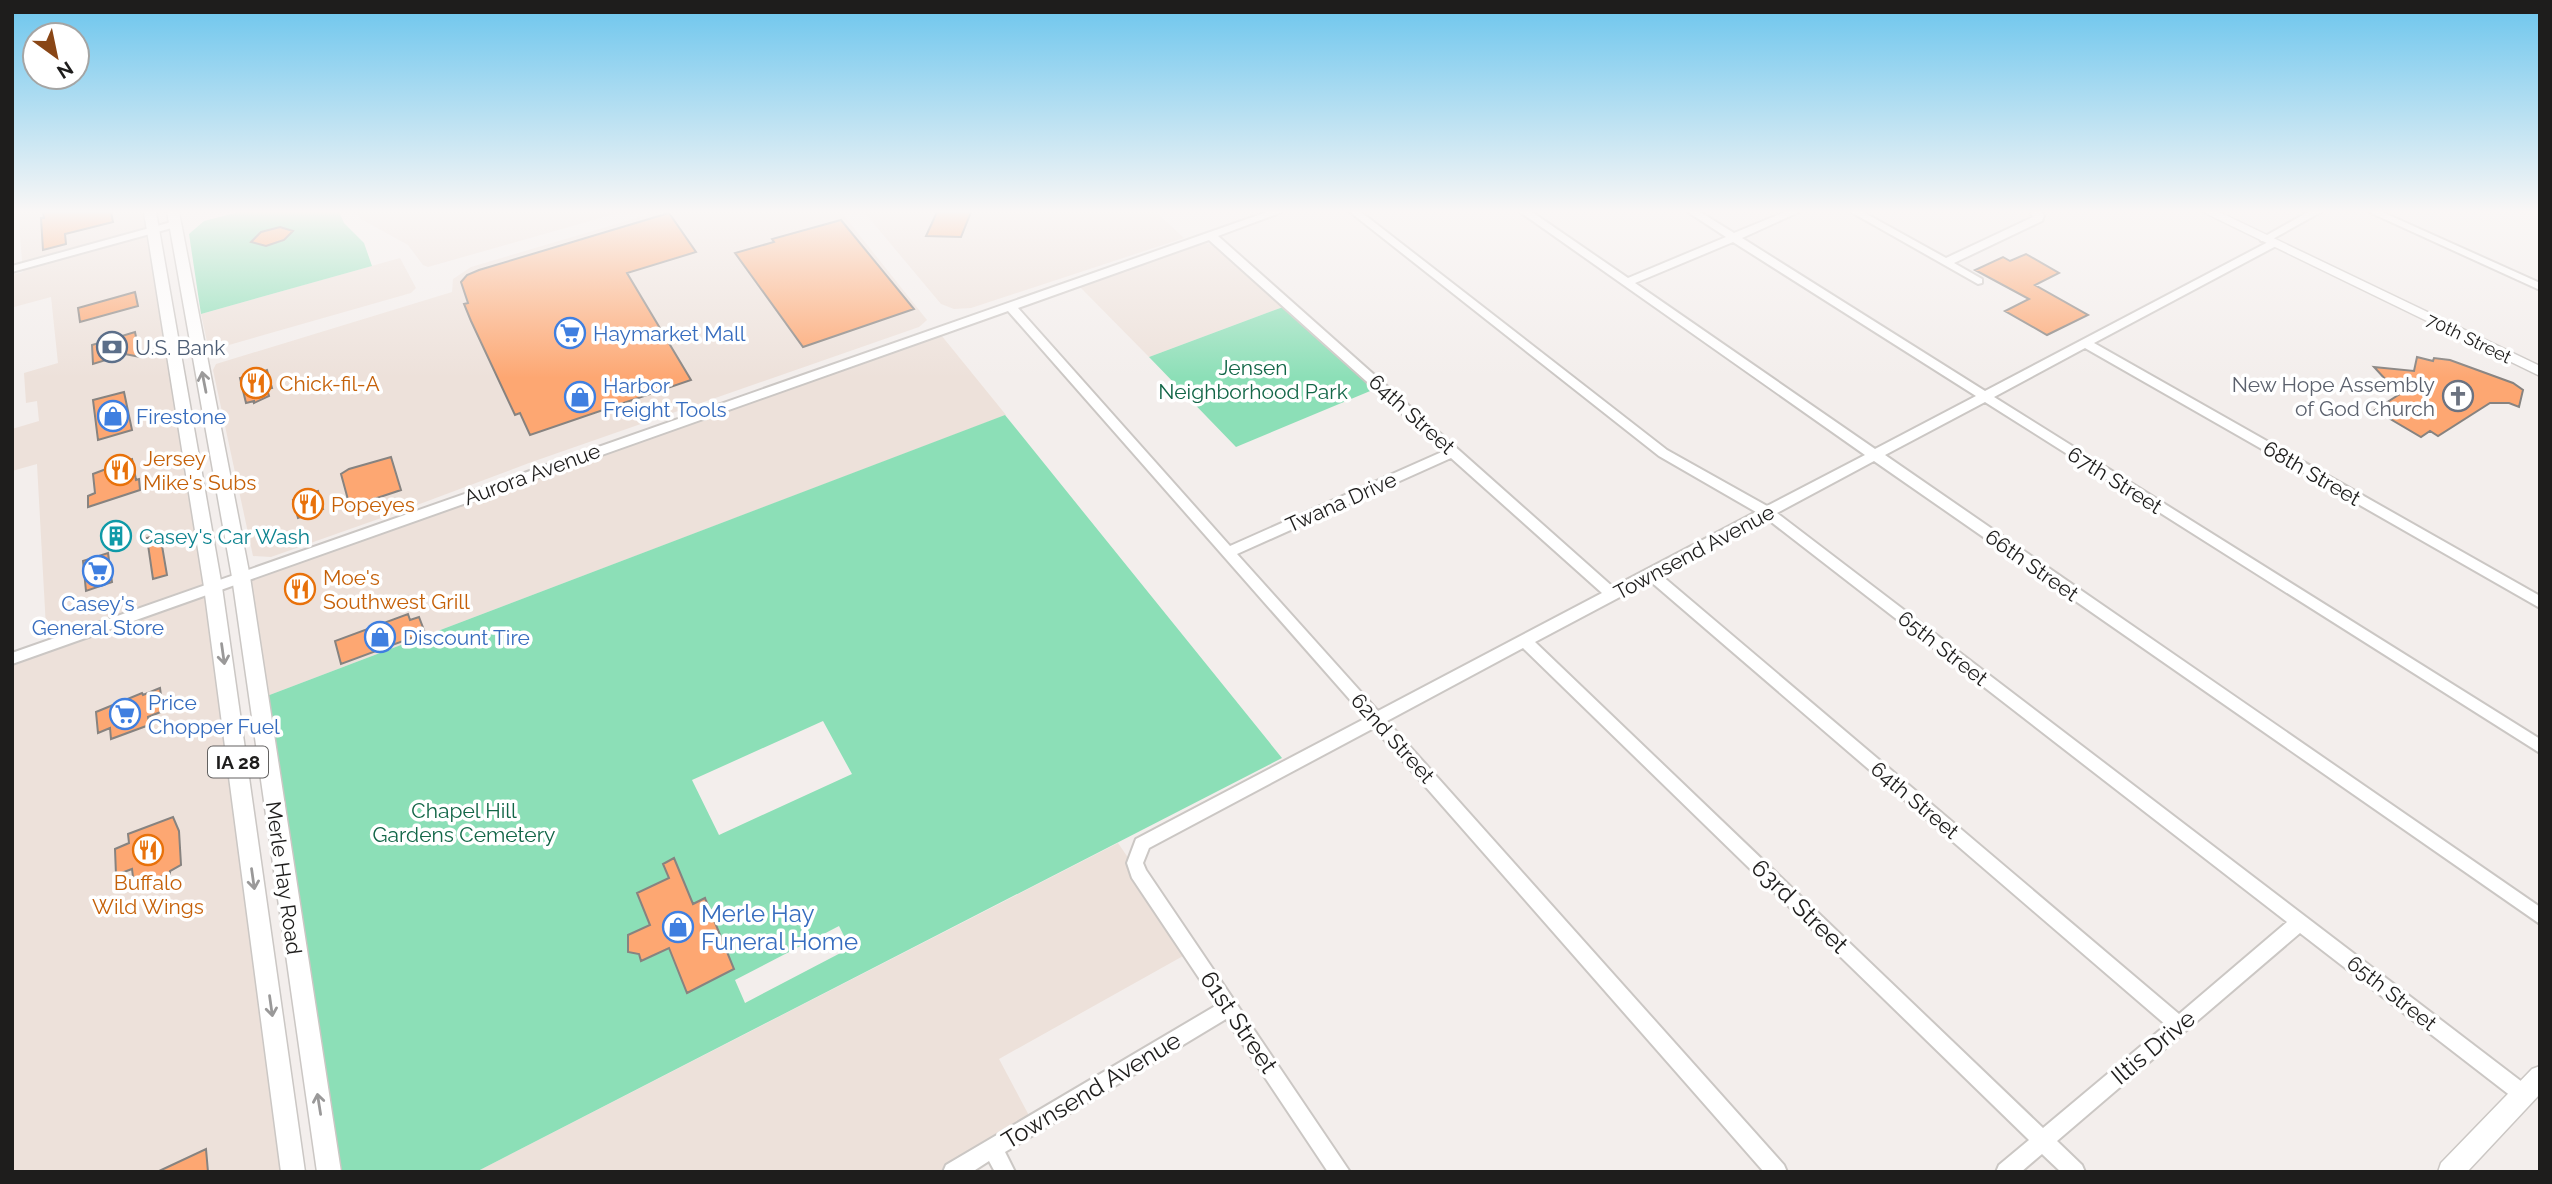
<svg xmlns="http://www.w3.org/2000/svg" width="2552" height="1184" font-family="Raleway,sans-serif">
<rect width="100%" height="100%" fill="#f3eeec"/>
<path fill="#ede1da" d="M18 212H150L293 1172H12V659L47 646 37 464 12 471V429L39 421 37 401 26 403 24 373 58 363 51 297 14 307 12 275 23 272Z
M357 212H622L428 267 423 265 408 245 361 219Z
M657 212H841L927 320 919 327 529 463 401 511 271 557 253 556 213 370 216 364 452 292 453 279 471 267Z
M864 212H1156L1184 238 971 308 954 309 941 304Z
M1202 243 1213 244 1283 307 1149 357 1080 287Z
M400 258 416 288 411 293 222 347 208 346 201 314Z
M937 330 1006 415 259 699 241 577Z
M1118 843 1192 951 999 1059 1034 1125 956 1172H476Z"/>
<path fill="#8cdfb7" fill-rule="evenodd" d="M239 212H339L344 223 364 243 372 266 201 314 189 234 204 221Z
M1283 307 1375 389 1236 447 1149 357Z
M1005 415 1282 758 476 1172H329L259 699ZM823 721 852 774 719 835 692 780ZM674 858 693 904 706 898 716 924 705 930 687 993 672 956 680 951 678 944 642 961 628 935 666 917 637 893 669 878 663 864ZM839 926 850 948 745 1003 735 980Z"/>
<path fill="#fda772" stroke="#878380" stroke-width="2" d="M43 212H111L113 222 65 234 66 244 43 250 41 218H44Z
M937 212H971L961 237 926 236Z
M669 213 696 252 627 273 691 380 530 435 520 413 515 415 471 321 464 304 468 303 461 282 467 275 479 270Z
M841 220 914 309 803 347 735 253 774 242 772 239Z
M280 227 293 231 284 240 266 246 251 242 261 232Z
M2026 254 2059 273 2035 285 2088 315 2047 335 2005 311 2029 299 1975 270 2003 257 2010 261Z
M135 292 138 306 80 322 78 308Z
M135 332 140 357 125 354 93 364 92 345Z
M2417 357 2433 361 2434 358 2450 360 2513 383 2523 390 2519 407 2509 403H2490L2438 436 2430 431 2421 437 2375 410 2417 383 2386 380 2374 367 2414 371Z
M261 369 262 372 267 370 272 388 267 389 269 396 254 403V401L246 403 240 378 245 377 244 374Z
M124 392 132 430 98 440 93 400Z
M391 457 401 490 350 507 341 474 349 469Z
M132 459 136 480 139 479 140 490 88 507V496L95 493 93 474Z
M318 491 323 509 298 518 293 500Z
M160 534 167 575 153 579 147 538Z
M108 553 112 582 86 591 83 561Z
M408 614 410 620 419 617 425 633 341 664 335 641Z
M160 688 163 711 148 717 149 725 111 739 110 728 98 733 96 712 142 693 143 695Z
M173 817 179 831 181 865 170 871V874L134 885 132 869 116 875 115 849 129 843 128 834Z
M674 858 693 904 705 898 734 969 687 993 669 948 641 961 639 954 628 952V935L650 925 637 893 669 878 663 864Z
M206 1149 208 1172H157Z"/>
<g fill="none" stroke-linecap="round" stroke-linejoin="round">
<g stroke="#cbc7c4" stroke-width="4">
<path id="minor" d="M1267 212H1282L1218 236 1613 587 1756 512 1659 456 1350 212H1361L1667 450 1767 506 1865 455 1520 212H1532L1628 278 1726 237 1688 212H1700L1734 233 1785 212H1799L1742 238 1985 391 2270 241H2278V245L2094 343 2540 596V608L2085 348 1994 397 2540 739V753L1985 402 1885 455 2540 907V924L1874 461 1777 513 2530 1088 2532 1094 2530 1100 2523 1103 2516 1100 2300 933 2057 1141 2082 1165 2085 1172H2061L2042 1154 2021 1172H1996L1999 1165 2029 1140 1523 648 1387 721 1784 1165 1787 1172H1764L1374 728 1149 848 1143 863 1146 870 1350 1172H1328L1226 1019 1005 1152 1015 1172H995L989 1161 972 1172H943L946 1165 1217 1005 1132 878 1127 863 1136 839 1366 718 1008 311 12 664V653ZM1209 240 1444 451 1230 546 1018 308ZM1733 242 1976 396 1875 449 1635 283ZM1451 458 1602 593 1378 711 1237 554ZM1766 518 2287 922 2179 1014 1661 575ZM1650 581 2166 1025 2043 1128 1535 642Z
M1851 212H1863L1946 258 2033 217 2030 212H2041L2044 216 2042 221 1954 263 1982 279V283L1978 284Z
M2308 212H2321L2269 241H2261L2260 239Z
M2369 212H2382L2540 283V290Z
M175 221 180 224 179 226 12 272V266Z"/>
</g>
<g stroke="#cbc7c4" stroke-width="3">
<path id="major" d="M144 212H156L222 587 305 1172H281L204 587Z
M167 212H179L250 577 341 1172H317L232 577Z
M2203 212H2219L2540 366V376Z
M2540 1066V1094L2467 1172H2438L2441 1163 2532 1069Z"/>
</g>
<use href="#minor" fill="#fff" fill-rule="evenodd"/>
<use href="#major" fill="#fff" fill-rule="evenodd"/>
</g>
<defs><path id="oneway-shaft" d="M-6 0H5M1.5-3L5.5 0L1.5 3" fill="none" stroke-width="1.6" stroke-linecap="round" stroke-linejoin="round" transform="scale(1.75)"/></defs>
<g stroke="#9a9999">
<use href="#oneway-shaft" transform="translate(204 382) rotate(-101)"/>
<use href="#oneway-shaft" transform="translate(223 654) rotate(82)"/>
<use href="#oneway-shaft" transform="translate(253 879) rotate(82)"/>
<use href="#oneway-shaft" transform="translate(271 1006) rotate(82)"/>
<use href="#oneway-shaft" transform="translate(319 1104) rotate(-99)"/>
</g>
<linearGradient id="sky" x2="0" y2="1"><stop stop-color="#6bc5ed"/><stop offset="0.56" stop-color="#faf7f6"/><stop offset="1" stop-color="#faf7f6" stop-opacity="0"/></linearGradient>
<rect width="2552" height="378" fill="url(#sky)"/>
<defs>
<g id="supermarket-ring" transform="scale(1.575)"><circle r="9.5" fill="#fff" stroke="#3f7fe0" stroke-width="1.5"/><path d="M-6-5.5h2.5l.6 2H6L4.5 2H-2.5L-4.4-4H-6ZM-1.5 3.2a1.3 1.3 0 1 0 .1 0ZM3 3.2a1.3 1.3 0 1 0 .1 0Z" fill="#3f7fe0"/></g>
<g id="bank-ring" transform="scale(1.575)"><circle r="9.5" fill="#fff" stroke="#5c6f8a" stroke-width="1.5"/><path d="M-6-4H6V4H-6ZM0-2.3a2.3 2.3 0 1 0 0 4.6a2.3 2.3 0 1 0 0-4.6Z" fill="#5c6f8a"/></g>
<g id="restaurant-ring" transform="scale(1.575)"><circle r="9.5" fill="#fff" stroke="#e8710a" stroke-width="1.5"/><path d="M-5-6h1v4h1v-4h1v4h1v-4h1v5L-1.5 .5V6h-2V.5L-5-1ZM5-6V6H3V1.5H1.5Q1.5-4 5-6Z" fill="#e8710a"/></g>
<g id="church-ring" transform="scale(1.575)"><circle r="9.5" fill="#fff" stroke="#6b7280" stroke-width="1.5"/><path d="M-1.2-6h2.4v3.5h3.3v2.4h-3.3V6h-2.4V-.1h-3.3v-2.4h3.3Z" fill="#6b7280"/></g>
<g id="shop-ring" transform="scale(1.575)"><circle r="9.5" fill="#fff" stroke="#3f7fe0" stroke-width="1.5"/><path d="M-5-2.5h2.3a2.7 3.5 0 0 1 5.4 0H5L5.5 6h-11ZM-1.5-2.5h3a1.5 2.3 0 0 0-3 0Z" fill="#3f7fe0"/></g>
<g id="building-ring" transform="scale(1.575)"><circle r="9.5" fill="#fff" stroke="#0f9aa8" stroke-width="1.5"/><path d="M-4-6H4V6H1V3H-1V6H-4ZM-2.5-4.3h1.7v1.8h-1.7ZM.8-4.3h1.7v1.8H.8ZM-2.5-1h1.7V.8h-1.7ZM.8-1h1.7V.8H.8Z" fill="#0f9aa8"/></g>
</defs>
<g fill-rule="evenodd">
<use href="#supermarket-ring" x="570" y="333"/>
<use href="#bank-ring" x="112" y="347"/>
<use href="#restaurant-ring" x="256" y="383"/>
<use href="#church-ring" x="2458" y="396"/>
<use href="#shop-ring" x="580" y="397"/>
<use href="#shop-ring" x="113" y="416"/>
<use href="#restaurant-ring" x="120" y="470"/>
<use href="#restaurant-ring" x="308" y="504"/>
<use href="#building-ring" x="116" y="536"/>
<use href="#supermarket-ring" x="98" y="571"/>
<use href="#restaurant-ring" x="300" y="589"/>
<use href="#shop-ring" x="380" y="637"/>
<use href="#supermarket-ring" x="125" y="714"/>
<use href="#restaurant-ring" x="148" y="850"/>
<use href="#shop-ring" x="678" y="927"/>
</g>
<g text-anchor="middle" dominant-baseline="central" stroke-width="7" stroke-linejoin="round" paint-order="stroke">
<g font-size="18" fill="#1e1d1c" stroke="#fff">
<text transform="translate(2469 338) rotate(26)">70th Street</text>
</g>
<rect fill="#fff" stroke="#626160" stroke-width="2" x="208" y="746.5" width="60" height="31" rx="5"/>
<g font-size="19" font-weight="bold" fill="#1e1d1c">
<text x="238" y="762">IA 28</text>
</g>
<g font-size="21" fill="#366cbe" stroke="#fff" text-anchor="start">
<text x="593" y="333">Haymarket Mall</text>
<text x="603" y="385">Harbor<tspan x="603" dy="24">Freight Tools</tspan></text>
<text x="136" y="416">Firestone</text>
<text x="98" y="603" text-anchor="middle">Casey's<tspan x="98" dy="24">General Store</tspan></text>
<text x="403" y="637">Discount Tire</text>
<text x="148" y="702">Price<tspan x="148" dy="24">Chopper Fuel</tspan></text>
</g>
<g font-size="21" fill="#4e5e75" stroke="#fff" text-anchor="start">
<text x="135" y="347">U.S. Bank</text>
</g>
<g font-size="21" fill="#126647" stroke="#fff">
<text x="1253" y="367">Jensen<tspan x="1253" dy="24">Neighborhood Park</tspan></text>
<text x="464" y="810">Chapel Hill<tspan x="464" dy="24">Gardens Cemetery</tspan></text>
</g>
<g font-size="21" fill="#c56008" stroke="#fff" text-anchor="start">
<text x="279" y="383">Chick-fil-A</text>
<text x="143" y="458">Jersey<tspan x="143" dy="24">Mike's Subs</tspan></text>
<text x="331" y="504">Popeyes</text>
<text x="323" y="577">Moe's<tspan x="323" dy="24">Southwest Grill</tspan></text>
<text x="148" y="882" text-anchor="middle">Buffalo<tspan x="148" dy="24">Wild Wings</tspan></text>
</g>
<g font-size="21" fill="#5b616d" stroke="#fff" text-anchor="end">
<text x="2435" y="384">New Hope Assembly<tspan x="2435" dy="24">of God Church</tspan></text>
</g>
<g font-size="21" fill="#1e1d1c" stroke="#fff">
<text transform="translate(1412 414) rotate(42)">64th Street</text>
<text transform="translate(2312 473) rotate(30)">68th Street</text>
<text transform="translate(532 474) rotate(-20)">Aurora Avenue</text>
<text transform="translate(2115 480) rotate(32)">67th Street</text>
<text transform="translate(1341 502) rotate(-24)">Twana Drive</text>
<text transform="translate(1694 552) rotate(-28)">Townsend Avenue</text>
<text transform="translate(2032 565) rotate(35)">66th Street</text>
<text transform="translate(1943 648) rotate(38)">65th Street</text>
<text transform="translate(1393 738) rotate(48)">62nd Street</text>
<text transform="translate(1915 800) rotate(40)">64th Street</text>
<text transform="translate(284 878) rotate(82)">Merle Hay Road</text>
<text transform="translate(2392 993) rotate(38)">65th Street</text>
</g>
<g font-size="21" fill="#0d838f" stroke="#fff" text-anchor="start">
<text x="139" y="536">Casey's Car Wash</text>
</g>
<g font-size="24" fill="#1e1d1c" stroke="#fff">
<text transform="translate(1800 906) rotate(44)">63rd Street</text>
<text transform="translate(1239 1022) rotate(56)">61st Street</text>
<text transform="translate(2153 1047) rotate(-40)">Iltis Drive</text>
<text transform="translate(1091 1090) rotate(-31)">Townsend Avenue</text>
</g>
<g font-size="24" fill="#366cbe" stroke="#fff" text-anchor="start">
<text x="701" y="913">Merle Hay<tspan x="701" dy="28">Funeral Home</tspan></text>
</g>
</g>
<rect width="2552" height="1184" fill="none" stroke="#1e1d1c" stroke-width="28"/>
<g transform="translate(56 56) rotate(147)"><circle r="33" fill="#ffffff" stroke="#a5a5a4" stroke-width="2"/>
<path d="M0-5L12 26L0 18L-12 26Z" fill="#894616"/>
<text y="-10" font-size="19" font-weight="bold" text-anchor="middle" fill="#1e1d1c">N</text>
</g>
</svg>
